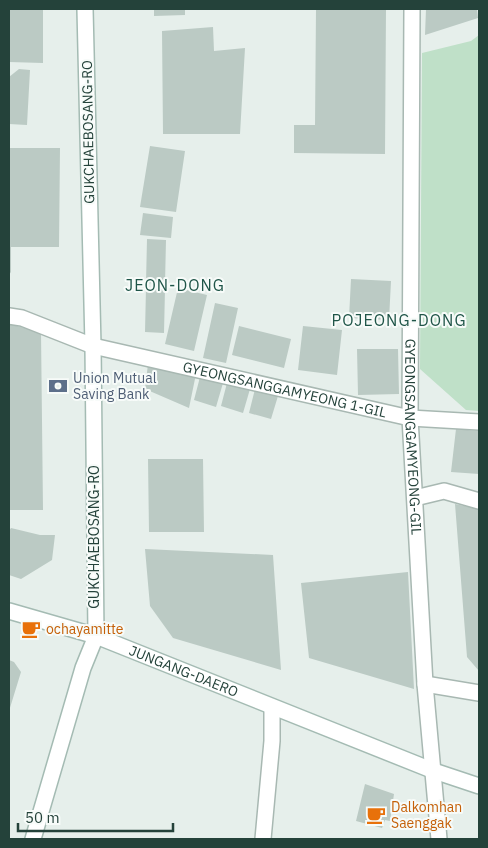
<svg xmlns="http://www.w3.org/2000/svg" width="488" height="848" font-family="'IBM Plex Sans',sans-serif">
<rect width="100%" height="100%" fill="#e6efeb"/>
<path fill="#bfe0c8" d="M479 35V411L466 410 420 369 422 53 471 41Z"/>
<path fill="#bbcac4" d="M9 9H43V63L9 62Z
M154 9H185V15L154 16Z
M316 9H386L385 154 294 153V125H315Z
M426 9H477L478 18 425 35Z
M213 27 214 51 245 48 240 134H163L162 31Z
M19 69 30 70 27 125 9 124V77Z
M150 146 185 151 176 212 140 207Z
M9 148H60L59 247H11V272L9 275Z
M143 213 173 217 171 238 140 235Z
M147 239 166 240 165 284 146 283Z
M351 279 391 281 389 320 349 318Z
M146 288 165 289 164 333 145 332Z
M178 288 207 295 194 351 165 344Z
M215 303 238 308 226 363 203 358Z
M9 324 41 332 43 510H9Z
M239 326 291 339 284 368 232 355Z
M303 326 342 330 337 375 298 370Z
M357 349H398L399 394 358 395Z
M148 364 196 374 189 408 145 389Z
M200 377 223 383 216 407 194 400Z
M227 383 250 389 243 413 221 406Z
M255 389 278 396 271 419 249 413Z
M456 429 479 431V474L451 472Z
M148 459H203L204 532H149Z
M455 504 479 509V671L467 657Z
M11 528 40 535H55L52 560 21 579 9 575V531Z
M145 549 273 555 281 670 173 638 150 606Z
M408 572 414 689 309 658 301 583Z
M9 660 14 662 21 672 9 711Z
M365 784 394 794 390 821 385 820 382 828 356 821Z"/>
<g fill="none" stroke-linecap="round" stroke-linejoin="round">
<g stroke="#a8b8b2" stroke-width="18">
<g id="minor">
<path id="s1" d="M9 316 22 318 93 346 410 418 479 422"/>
<path d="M415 498 444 491 479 501"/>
<path d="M425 684 479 693"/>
<path d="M263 839 272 741V707"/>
</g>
</g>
<g stroke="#a8b8b2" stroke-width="18">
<g id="tertiary">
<path id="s2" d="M412 9 410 418 425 684 439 839"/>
</g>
</g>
<g stroke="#a4bbb3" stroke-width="18">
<g id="secondary">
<path id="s3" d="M9 611 96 636 434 771 479 786"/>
<path d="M33 839 83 668 96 636 93 346 85 9"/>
</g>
</g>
<use href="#minor" stroke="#fff" stroke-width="15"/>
<use href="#tertiary" stroke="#fff" stroke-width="15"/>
<use href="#secondary" stroke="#fff" stroke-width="15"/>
</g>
<defs>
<g id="bank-bare" transform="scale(1.5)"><path d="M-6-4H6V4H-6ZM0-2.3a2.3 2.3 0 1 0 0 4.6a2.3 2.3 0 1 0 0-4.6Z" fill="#5c6f8a" stroke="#f7fbf9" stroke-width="2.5" paint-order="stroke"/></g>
<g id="cafe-bare" transform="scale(1.5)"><path d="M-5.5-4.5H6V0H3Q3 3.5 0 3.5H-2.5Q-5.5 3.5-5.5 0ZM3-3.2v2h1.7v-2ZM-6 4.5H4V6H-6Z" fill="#e8710a" stroke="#f7fbf9" stroke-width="2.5" paint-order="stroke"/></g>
</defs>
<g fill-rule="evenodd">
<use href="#bank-bare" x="58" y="386"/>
<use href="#cafe-bare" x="31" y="629"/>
<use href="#cafe-bare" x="376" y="815"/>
</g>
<g text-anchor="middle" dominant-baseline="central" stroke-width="4" stroke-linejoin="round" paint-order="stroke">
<g font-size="14" fill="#24423a" stroke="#f7fbf9">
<text transform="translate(88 132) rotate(-91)">GUKCHAEBOSANG-RO</text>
<text stroke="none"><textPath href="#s1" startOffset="286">GYEONGSANGGAMYEONG 1-GIL</textPath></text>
<text stroke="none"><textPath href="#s2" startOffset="428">GYEONGSANGGAMYEONG-GIL</textPath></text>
<text transform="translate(94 537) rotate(-90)">GUKCHAEBOSANG-RO</text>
<text stroke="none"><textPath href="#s3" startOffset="185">JUNGANG-DAERO</textPath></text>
</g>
<g font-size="14" fill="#4e5e75" stroke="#f7fbf9" text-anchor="start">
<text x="73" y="378">Union Mutual<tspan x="73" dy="16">Saving Bank</tspan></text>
</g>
<g font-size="14" fill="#c56008" stroke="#f7fbf9" text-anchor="start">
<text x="46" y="629">ochayamitte</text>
<text x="391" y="807">Dalkomhan<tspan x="391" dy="16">Saenggak</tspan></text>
</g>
<g font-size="16" letter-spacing="1" fill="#1f5548" stroke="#f7fbf9">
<text x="175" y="285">JEON-DONG</text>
<text x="399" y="320">POJEONG-DONG</text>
</g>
</g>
<rect width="488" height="848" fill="none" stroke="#24423a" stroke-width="20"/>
<path d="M18 823v8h155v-8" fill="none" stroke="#24423a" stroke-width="2.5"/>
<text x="25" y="823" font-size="15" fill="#24423a" stroke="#f7fbf9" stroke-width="4" paint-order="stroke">50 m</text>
</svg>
